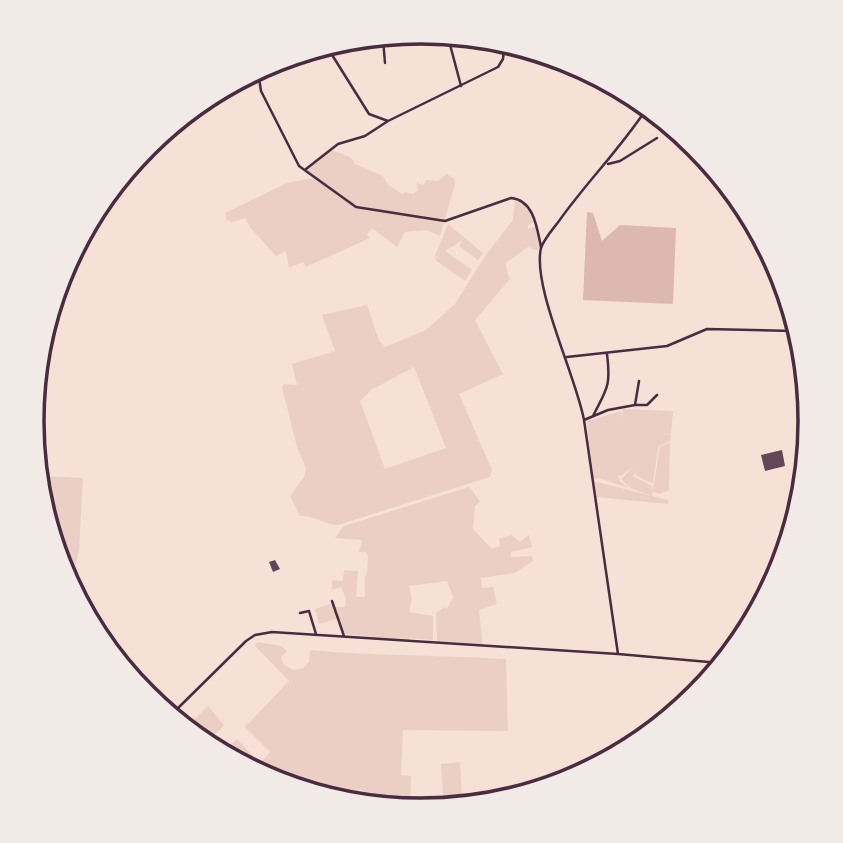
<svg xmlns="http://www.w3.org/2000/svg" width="843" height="843" font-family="Arial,sans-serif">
<rect width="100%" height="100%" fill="#f7e1d7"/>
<path fill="#ebcfc5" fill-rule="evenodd" d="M332 150C340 154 351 154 355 164L383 176 387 184 402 194 405 192 413 194 418 190 417 183 423 185 427 180 438 181 446 174 454 178 455 184 440 236 426 230 405 232 397 247 372 228 367 235 370 238 306 267 303 262 289 268 286 251 276 256 250 227 245 218 231 222 227 220 225 213 287 183 313 178 306 169Z
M515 199 525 203 536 222 528 225V229L537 226 541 247 538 251 528 247 506 263 507 272 510 279 475 320 503 374 459 394 492 470 490 477 338 525C324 524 313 515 300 516L290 496 304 477 306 468 297 447 282 387 284 384 297 385 292 364 335 351 322 315 367 305 379 340 385 347 426 330 455 304 485 256 513 220ZM414 367 446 448 385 469 360 401 371 390Z
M448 224 483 253 478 260 459 246 463 240 445 251 472 270 465 281 435 260 439 255 434 258Z
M623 409 673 411 671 434H663L671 435 670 441 658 447 653 484 635 475 639 469 633 476 652 486 653 490 660 447 670 442 669 490 660 494 652 492V496L630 488 631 483 629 487 621 479 633 467 621 476 618 475 620 481 628 488 599 478 593 479 587 421 622 411 620 423Z
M42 476 83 478 79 550 76 565 61 568Z
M593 481 668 500V504L596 497Z
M469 487 480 501 475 506 473 529 492 549 500 546 499 539 511 535 520 542 529 535 532 547 511 552V557L532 556 533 561 515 573 481 578 482 588 493 587 497 604 479 610 483 647 437 643 436 613 445 607 447 609 453 597 447 581 409 586 412 598 409 612 433 616V640L410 638 409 641 345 634 339 618 319 624 315 609 333 603 334 607H345L346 598 341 587 332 590V580L343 581 344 570 358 571 356 597H365V576L367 575 368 557 366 552H359L362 540 335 538 344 526Z
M258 642 281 646 287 651 281 657 284 665 294 670 303 668 309 662 310 650C375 656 441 655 506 659L508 731 403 730 401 775 411 776 410 809 371 801 370 796 360 789 353 798 272 782 254 770 270 752 245 727 289 681 256 647 255 644Z
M208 706 224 725 210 740 188 726Z
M237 739 256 759 249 766 224 750Z
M460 762 462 803 444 807 441 764Z"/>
<path fill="#dcb8b0" d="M587 212 593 213 602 241 620 225 676 228 673 304 583 300Z"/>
<path fill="#644757" d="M782 450 785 466 765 471 761 455Z
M275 560 280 569 273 572 269 562Z"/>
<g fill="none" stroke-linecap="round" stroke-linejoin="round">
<path stroke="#4a2c40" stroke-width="2.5" d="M448 37 461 86
M383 39 385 63
M329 50 369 114 388 121
M258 71 261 91 299 166 356 207 445 221 511 198C534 200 537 228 541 247
M608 164 620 161 657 138
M306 169 338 144 365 136 388 121 498 67 503 59 504 48
M567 357 667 346 707 329 793 331
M635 405H647L657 395
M593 416C607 388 611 387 607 354
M584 420 608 410 635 405 639 381
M332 601 344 636
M300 613 309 611 316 634
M618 654 584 420C576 376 532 287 541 248 544 239 553 229 559 221 586 183 619 150 645 111
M172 714 246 641 255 635 272 632 618 654 720 663"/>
</g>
<path d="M0 0H843V843H0ZM44 421a377 377 0 1 1 754 0a377 377 0 1 1-754 0Z" fill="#f1eae7" fill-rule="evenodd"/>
<path fill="none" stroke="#4a2c40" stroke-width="3.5" d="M44 421a377 377 0 1 1 754 0a377 377 0 1 1-754 0Z"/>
</svg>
